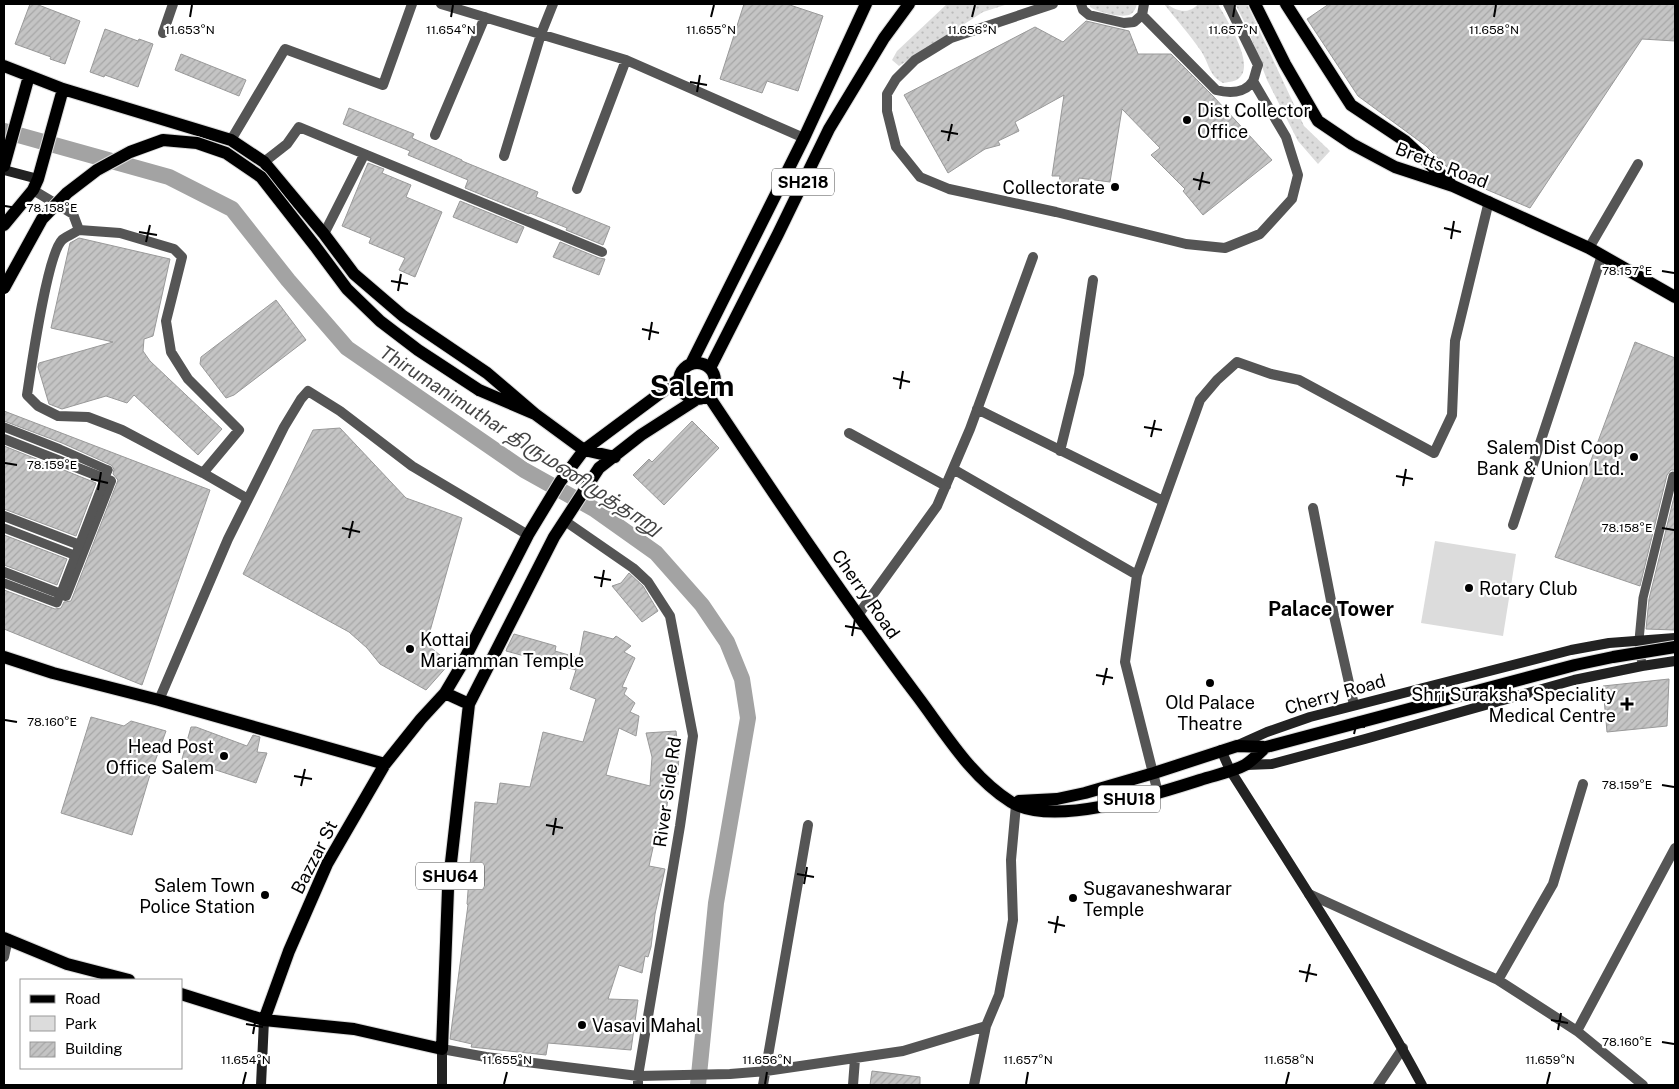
<svg xmlns="http://www.w3.org/2000/svg" width="1679" height="1089" font-family="'Public Sans','Noto Sans Tamil',sans-serif">
<defs>
<pattern id="green-dots" width="8" height="8" patternUnits="userSpaceOnUse" patternTransform="scale(1.25)"><rect width="8" height="8" fill="#dcdcdc"/><path d="M2 2h.1M6 6h.1" fill="none" stroke="#bbb" stroke-width="1.8" stroke-linecap="round"/></pattern>
<pattern id="building-hatch" width="6" height="6" patternUnits="userSpaceOnUse" patternTransform="scale(1.25)"><rect width="6" height="6" fill="#c4c4c4"/><path d="M-1 1l2-2M0 6l6-6M5 7l2-2" fill="none" stroke="#a7a7a7"/></pattern>
</defs>
<rect width="100%" height="100%" fill="#fff"/>
<path fill="url(#green-dots)" d="M947 4H1008L983 12 899 66 892 60 897 51Z
M1090 4H1137C1136 8 1134 12 1131 14 1124 19 1097 12 1090 7Z
M1164 4H1167C1177 12 1190 14 1198 4H1218C1226 19 1257 66 1238 79 1234 82 1227 82 1223 83 1209 76 1209 63 1201 51 1190 35 1176 19 1164 4Z
M1235 4H1247L1304 126 1330 151 1318 164 1298 141 1267 80 1247 27Z"/>
<path fill="#dcdcdc" d="M1435 541 1516 554 1503 636 1421 623Z"/>
<g fill="none" stroke-linecap="round" stroke-linejoin="round">
<path stroke="#a3a3a3" stroke-width="16" d="M4 131 169 177 232 209 288 280 347 348 524 470 594 509 656 553 702 605 727 642 742 679 748 718 716 903 698 1085"/>
</g>
<path fill="url(#building-hatch)" stroke="#999" d="M30 4H36L80 21 65 64 50 59 51 57 15 44Z
M744 4H787L823 16 798 91 767 81 762 93 720 79Z
M1329 4H1675V41L1642 39 1530 208 1457 177 1426 146 1358 96 1307 19Z
M1086 21 1129 31 1138 54H1171L1213 96 1272 160 1203 215 1183 191 1185 189 1151 155 1160 148 1122 109 1110 182 1079 178 1075 193 1058 189 1060 176H1052L1064 95 1015 122 1019 131 998 141 1000 145 985 149 948 173 904 95 1035 27 1063 42Z
M105 29 138 41 139 39 153 44 138 87 105 75 104 77 90 72Z
M181 54 246 80 239 96 175 70Z
M349 108 414 134 412 138 462 160V161L538 192 536 197 610 227 603 245 566 230 567 228 530 213 529 214 465 188 468 180 408 155 410 151 343 124Z
M368 163 384 169 382 173 411 185 406 197 442 212 415 277 399 270 405 258 369 243 371 238 342 226Z
M460 201 524 227 517 243 453 217Z
M79 238 170 259 153 336 144 339 143 351 150 361 222 429 198 455 134 395 127 403 106 396 62 409 49 404 38 367 39 363 113 342 51 328 70 243Z
M560 242 599 258 605 259 599 275 553 257Z
M276 300 306 340 234 395 226 398 200 364 201 357Z
M1635 342 1675 358V470H1671L1667 475 1640 586 1555 557Z
M4 411 210 490 142 685 4 629V590L55 609 61 608 64 602 71 601 118 480 113 474 114 469 111 465 62 443 4 421Z
M692 421 719 448 664 505 633 475 649 459 652 462Z
M340 428 406 498 462 518 430 631 421 640 450 663 426 690 380 664 367 648 349 632 243 574 313 430Z
M4 446 96 483 76 536 4 509Z
M1675 493V630L1646 629 1649 599Z
M4 535 67 559 57 585 4 565Z
M629 573 643 586 658 611 642 622 612 586 621 583Z
M584 631 613 639 616 636 631 646 624 652 635 658 622 687 627 688 624 694 635 703 630 712 639 716 636 736 619 728 606 775 650 786 652 757 646 733 676 731 679 755 678 775 670 774 667 806H664L658 834H656L649 866 665 869 655 914 651 947 648 957 645 956 642 973 619 965 608 999 638 1000 631 1050 548 1043 546 1055 471 1047 472 1044 450 1039 468 905 467 904 475 802 497 804 500 783 530 787 543 732 583 742 596 699 570 689 576 670 506 651 507 648 514 634 556 646 555 651 579 658Z
M1669 679 1667 726 1607 732 1603 686Z
M91 717 124 726 131 721 166 731 149 778 132 835 61 813Z
M191 727H196L247 746 253 735 260 737 257 752 267 753 256 783 182 759Z
M872 1071 920 1077V1085H870Z"/>
<g fill="none" stroke-linecap="round" stroke-linejoin="round">
<g stroke="#dbdbdb" stroke-width="14">
<path id="primary" d="M1255 4 1285 64 1318 121 1352 144 1395 167 1453 186 1589 248 1675 297
M1286 4 1351 105 1405 141 1450 183
M4 66 63 89 231 140 264 162 324 234 354 274 403 316 487 373 535 414
M4 166 29 76
M4 225 33 190 38 179 63 89
M692 362 804 138 866 4
M679 381a18 18 0 1 1 36 0a18 18 0 1 1-36 0Z
M710 368 778 234 829 129 884 38 909 4
M479 390 535 414 584 450 615 457
M708 395C776 497 844 599 918 697 945 733 971 777 1011 802 1053 828 1156 794 1200 780 1215 775 1232 772 1245 765 1252 761 1259 753 1266 747
M4 657 53 673 159 700 385 764
M445 693 469 704
M1019 801 1057 799 1085 793 1154 773 1237 746 1266 747
M4 938 67 964 129 980
M181 994 264 1020 354 1029 442 1049 448 889 469 704 554 537 599 468 641 435 697 399
M264 1020 289 951 327 864 385 764 421 719 445 693 461 666 528 535 560 482 584 450 678 380"/>
</g>
<path stroke="#555" stroke-width="9" d="M4 427 60 449 108 470
M4 528 74 555
M1642 666 1639 640 1643 598 1673 476"/>
<path stroke="#555" stroke-width="10" d="M441 4 626 60 804 138
M1053 4 951 38 915 60 896 79 887 94V111L896 147 920 177 949 189 1056 212 1186 244 1225 248 1260 234 1292 199 1298 175 1286 137 1253 81
M1081 4 1083 10 1089 15 1124 23 1134 22 1142 15 1144 4
M1142 15 1216 90C1228 93 1245 94 1253 81 1255 76 1256 70 1258 65L1228 4
M163 33 173 4
M435 135 485 17
M231 140 285 49 383 85 412 4
M504 156 541 34 553 4
M264 162 287 144 299 127 602 252
M577 189 626 60
M33 190 73 214 79 230
M79 230 120 233 174 249 182 257 166 321 171 352 188 379 239 430 203 473 122 430 88 417 58 416 38 406 27 395C31 369 47 255 62 240 67 236 74 233 79 230Z
M324 234 364 155
M1589 248 1638 164
M977 409 1163 501
M849 433 946 486
M4 439 111 481 66 596 4 572
M1060 451 1079 374 1093 280
M953 469 1137 575 1125 662 1158 793
M203 473 248 499
M1313 508 1334 616 1354 705
M4 516 85 547
M565 521 633 568 648 582 670 616 693 736 680 826 638 1076V1085
M1513 525 1602 255
M1137 575 1200 400 1217 380 1237 362 1271 374 1299 380 1434 453 1452 415 1455 341 1489 201
M858 615 937 506 970 429 1033 257
M159 700 228 539 284 427 301 399 308 391 340 411 412 466 528 535
M1309 894 1498 980 1577 1031 1643 1085
M4 957 8 939
M1498 980 1553 884 1583 784
M1577 1031 1675 848
M442 1049 486 1057 638 1076 730 1074 766 1071 903 1051 986 1026 999 995 1013 920 1011 860 1016 805
M763 1085 808 825
M853 1085 855 1059
M974 1085 986 1026
M1378 1085 1403 1048"/>
<path stroke="#222" stroke-width="10" d="M4 170 38 179
M1238 745 1267 732 1310 717 1571 650 1609 643 1675 638
M1221 750 1230 770C1296 874 1364 977 1422 1085
M1246 765 1272 764 1365 739 1574 680 1642 666 1675 661
M442 1049V1085
M261 1085 264 1020"/>
<use href="#primary" stroke="#000" stroke-width="12"/>
<g stroke="#dbdbdb" stroke-width="14" stroke-linecap="butt">
<path id="primary-bridge" d="M4 288 42 219 67 193 97 170 130 152 163 140 197 143 226 153 261 177 315 246 347 289 380 321 418 350 479 390
M1266 747 1575 665 1613 657 1675 647"/>
</g>
<path stroke="#555" stroke-width="9" d="M4 583 57 603 108 470"/>
<use href="#primary-bridge" stroke="#000" stroke-width="12"/>
</g>
<path fill="none" stroke="#000" stroke-width="2" d="M190 17 192 5M451 17 453 5M711 17 714 5M972 17 975 5M1233 17 1235 5M1494 17 1496 5M690 82 707 85M697 92 700 75M941 131 958 134M948 141 952 124M1193 179 1210 183M1199 190 1203 172M5 206 17 208M1444 228 1461 232M139 232 157 235M1451 239 1454 221M146 242 150 225M1662 271 1674 273M391 281 408 284M398 291 401 274M642 329 659 333M649 340 652 322M893 378 910 382M900 389 903 371M1144 427 1162 430M1151 437 1155 420M5 463 17 465M1396 476 1413 479M91 479 108 483M1403 486 1406 469M98 490 101 472M342 528 360 532M1662 528 1674 530M349 538 353 521M594 577 611 580M601 587 604 570M845 626 862 629M852 636 855 619M1096 675 1113 678M1103 685 1107 668M5 720 17 722M1348 724 1365 727M1354 734 1358 717M294 776 312 779M1662 785 1674 787M301 786 305 769M546 825 563 828M553 835 556 818M797 874 814 877M804 884 807 867M1048 922 1065 926M1055 933 1058 916M1299 971 1317 975M1306 982 1310 964M1551 1020 1568 1023M246 1024 263 1027M1558 1030 1561 1013M253 1034 256 1017M1662 1042 1674 1044M243 1084 246 1072M504 1084 507 1072M765 1084 767 1072M1026 1084 1028 1072M1286 1084 1289 1072M1547 1084 1550 1072"/>
<g fill="#000" stroke="#fff" stroke-width="2">
<circle cx="1187" cy="120" r="5"/>
<circle cx="1115" cy="187" r="5"/>
<circle cx="1634" cy="457" r="5"/>
<circle cx="1469" cy="588" r="5"/>
<circle cx="410" cy="649" r="5"/>
<circle cx="1210" cy="683" r="5"/>
<path d="M1624.5 696.5h5v5h5v5h-5v5h-5v-5h-5v-5h5z"/>
<circle cx="224" cy="756" r="5"/>
<circle cx="265" cy="895" r="5"/>
<circle cx="1073" cy="898" r="5"/>
<circle cx="582" cy="1025" r="5"/>
</g>
<g text-anchor="middle" dominant-baseline="central" stroke-width="4.5" stroke-linejoin="round" paint-order="stroke">
<g fill="#fff" stroke="#4c4c4c" stroke-width="1">
<rect x="772" y="168.5" width="62" height="27" rx="4"/>
<rect x="1098" y="785.5" width="62" height="27" rx="4"/>
<rect x="416" y="862.5" width="68" height="27" rx="4"/>
</g>
<g font-size="16" font-weight="bold" fill="#000">
<text x="803" y="182">SH218</text>
<text x="1129" y="799">SHU18</text>
<text x="450" y="876">SHU64</text>
</g>
<g font-size="18" fill="#000" stroke="#fff" text-anchor="start">
<text x="1197" y="110">Dist Collector<tspan x="1197" dy="21">Office</tspan></text>
<text x="1105" y="187" text-anchor="end">Collectorate</text>
<text x="1624" y="447" text-anchor="end">Salem Dist Coop<tspan x="1624" dy="21">Bank &amp; Union Ltd.</tspan></text>
<text x="1479" y="588">Rotary Club</text>
<text x="420" y="639">Kottai<tspan x="420" dy="21">Mariamman Temple</tspan></text>
<text x="1616" y="694" text-anchor="end">Shri Suraksha Speciality<tspan x="1616" dy="21">Medical Centre</tspan></text>
<text x="1210" y="702" text-anchor="middle">Old Palace<tspan x="1210" dy="21">Theatre</tspan></text>
<text x="214" y="746" text-anchor="end">Head Post<tspan x="214" dy="21">Office Salem</tspan></text>
<text x="255" y="885" text-anchor="end">Salem Town<tspan x="255" dy="21">Police Station</tspan></text>
<text x="1083" y="888">Sugavaneshwarar<tspan x="1083" dy="21">Temple</tspan></text>
<text x="592" y="1025">Vasavi Mahal</text>
</g>
<g font-size="18" fill="#000" stroke="#fff">
<text transform="translate(1442 165) rotate(21)">Bretts Road</text>
<text transform="translate(866 594) rotate(55)">Cherry Road</text>
<text transform="translate(1335 694) rotate(-16)">Cherry Road</text>
<text transform="translate(667 792) rotate(-82)">River Side Rd</text>
<text transform="translate(314 857) rotate(-63)">Bazzar St</text>
</g>
<g font-size="19" font-style="italic" fill="#444" stroke="#fff">
<text transform="translate(521 440) rotate(33)">Thirumanimuthar திருமணிமுத்தாறு</text>
</g>
<g font-size="20" font-weight="bold" fill="#000" stroke="#fff">
<text x="1331" y="609">Palace Tower</text>
</g>
<g font-size="28" font-weight="bold" fill="#000" stroke="#fff">
<text x="692" y="385">Salem</text>
</g>
</g>
<g font-size="12" text-anchor="middle" fill="#000" stroke="#fff" stroke-width="4.5" stroke-linejoin="round" paint-order="stroke">
<text x="190" y="34">11.653°N</text>
<text x="451" y="34">11.654°N</text>
<text x="711" y="34">11.655°N</text>
<text x="972" y="34">11.656°N</text>
<text x="1233" y="34">11.657°N</text>
<text x="1494" y="34">11.658°N</text>
<text x="52" y="212">78.158°E</text>
<text x="1627" y="275">78.157°E</text>
<text x="52" y="469">78.159°E</text>
<text x="1627" y="532">78.158°E</text>
<text x="52" y="726">78.160°E</text>
<text x="1627" y="789">78.159°E</text>
<text x="1627" y="1046">78.160°E</text>
<text x="246" y="1064">11.654°N</text>
<text x="507" y="1064">11.655°N</text>
<text x="767" y="1064">11.656°N</text>
<text x="1028" y="1064">11.657°N</text>
<text x="1289" y="1064">11.658°N</text>
<text x="1550" y="1064">11.659°N</text>
</g>
<rect width="1679" height="1089" fill="none" stroke="#000000" stroke-width="10"/>
<rect x="20" y="979" width="162" height="90" fill="#ffffff" stroke="#999999"/>
<rect x="30" y="995" width="25" height="8" fill="#000000" stroke="#999999"/>
<text x="65" y="1004" font-size="15" fill="#000000">Road</text>
<rect x="30" y="1016" width="25" height="15" fill="#dcdcdc" stroke="#999999"/>
<text x="65" y="1029" font-size="15" fill="#000000">Park</text>
<rect x="30" y="1042" width="25" height="15" fill="url(#building-hatch)" stroke="#999999"/>
<text x="65" y="1054" font-size="15" fill="#000000">Building</text>
</svg>
